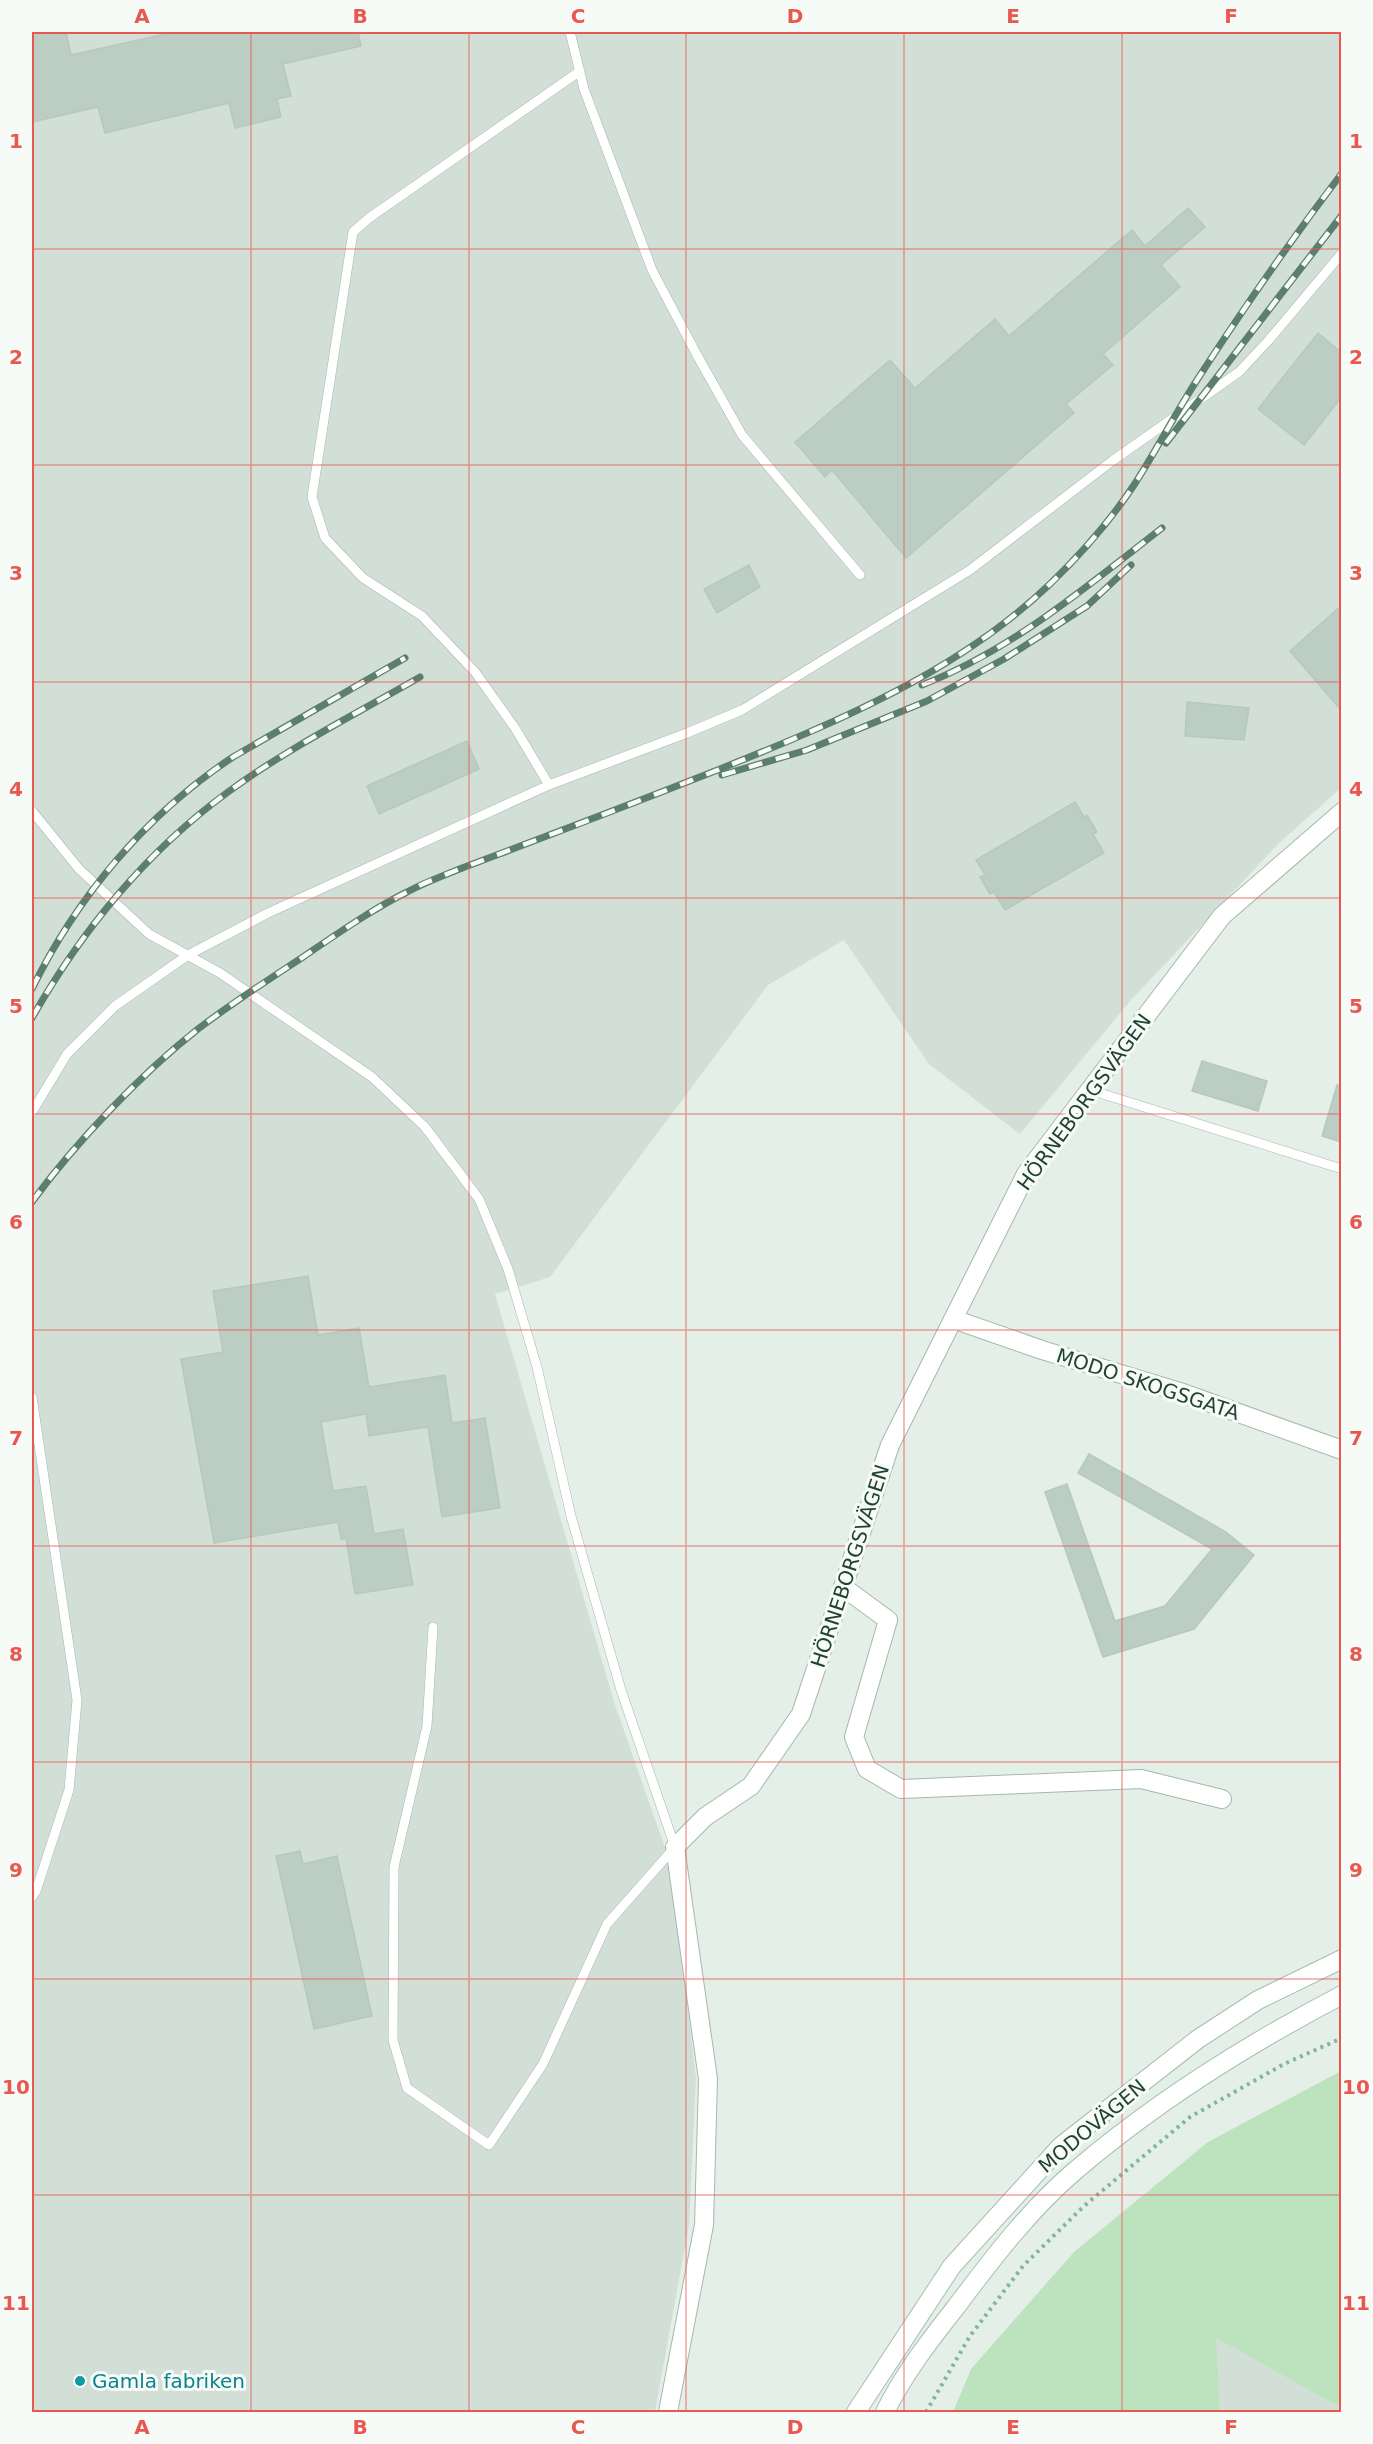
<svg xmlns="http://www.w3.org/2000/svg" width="1373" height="2444" font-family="'DejaVu Sans',sans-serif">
<rect width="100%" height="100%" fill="#e4efe8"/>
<path fill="#d2dfd7" d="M32 32H1341V788L1279 843 1130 1001 1020 1134 929 1064 844 940 768 985 550 1277 495 1294 615 1705 670 1862 696 2078 689 2225 655 2412H32Z
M1215 2337 1341 2408V2412H1220Z"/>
<path fill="#bce2be" d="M1341 2071V2408L1216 2338 1220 2412H953L971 2369 1074 2252 1208 2142Z"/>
<path fill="#bccdc3" stroke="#b6c9bd" stroke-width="1.5" d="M32 32H66L71 55 174 32H358L361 46 283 64 291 96 277 99 281 117 235 128 229 103 105 133 98 107 32 122Z
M1188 208 1205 227 1161 265 1180 287 1103 354 1113 365 1066 404 1074 413 906 558 832 470 825 477 795 442 890 360 915 388 995 319 1009 336 1132 230 1145 246Z
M1318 333 1341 352V398L1304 445 1258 409Z
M749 565 760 587 717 613 704 589Z
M1341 606V710L1290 651Z
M1187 702 1249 708 1244 740 1185 736Z
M467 741 479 769 379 814 367 786Z
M1075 802 1084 817 1087 815 1097 832 1093 834 1104 853 1005 910 994 892 990 894 980 877 985 875 976 860Z
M1202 1061 1267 1081 1258 1111 1192 1091Z
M1337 1085H1341V1142L1322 1136Z
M308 1276 318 1335 359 1328 369 1387 445 1375 452 1423 485 1418 500 1508 442 1517 428 1427 369 1436 366 1414 321 1422 333 1491 366 1486 374 1534 403 1529 413 1585 355 1594 346 1538 341 1539 338 1522 214 1543 181 1359 223 1352 213 1291Z
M1089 1454 1226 1532 1254 1555 1194 1629 1103 1657 1045 1492 1067 1484 1115 1621 1165 1606 1212 1549 1078 1473Z
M300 1851 303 1864 337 1856 372 2016 314 2029 276 1856Z"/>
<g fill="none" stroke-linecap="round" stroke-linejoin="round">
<g stroke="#a6b8ae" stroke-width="10">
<path id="lane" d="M570 32 584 89 652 270 698 357 742 435 860 575
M549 785 515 728 475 672 422 616 363 578 325 538 312 497 353 232 369 218 580 71
M32 811 79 869 149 934 220 973 372 1077 425 1127 479 1199 508 1269 537 1367 571 1516 621 1690 675 1847 607 1924 543 2064 489 2145 407 2088 393 2040 394 1867 427 1726 433 1627
M1090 1090 1342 1169
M32 1112 67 1054 115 1006 188 955 268 913 549 785 687 733 742 710 970 570 1112 461 1239 372 1268 341 1342 253
M32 1397 77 1700 69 1790 36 1891 32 1897"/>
</g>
<g stroke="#a6b8ae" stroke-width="20">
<path id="street" d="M953 1319 1042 1350 1180 1392 1342 1450
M843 1587 888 1620 854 1737 867 1769 901 1789 1141 1779 1222 1799
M668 2412 704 2225 708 2079 675 1847 705 1817 751 1786 801 1714 890 1445 1026 1174 1222 916 1342 812"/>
</g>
<g stroke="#a4bfb0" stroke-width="20">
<path id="secondary" d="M856 2412 952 2266 1061 2146 1198 2039 1258 2000 1342 1959
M885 2412C903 2375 930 2340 956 2307 992 2259 1030 2209 1076 2170 1157 2101 1248 2044 1342 1995"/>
</g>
<path stroke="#82b69a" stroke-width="4" stroke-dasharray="3 4.5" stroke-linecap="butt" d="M926 2412 970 2336 1023 2266 1084 2206 1190 2117 1284 2064 1342 2038"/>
<use href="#lane" stroke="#fff" stroke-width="9"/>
<use href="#street" stroke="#fff" stroke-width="18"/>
<use href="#secondary" stroke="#fff" stroke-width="18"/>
<g stroke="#5c7e6e" stroke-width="7">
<path id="rail" d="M1166 443 1342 215
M922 685C1012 650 1086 587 1162 528
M722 775 807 750 927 701 1004 659 1087 606 1131 565
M32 989C77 896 147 814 233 757L405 658
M32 1018C81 931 147 851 228 792 288 748 356 714 420 677
M32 1202C75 1143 141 1074 198 1029 232 1003 268 980 303 957 337 934 371 910 407 892 423 883 440 877 457 870 544 837 632 804 720 769 837 722 958 672 1050 584 1080 555 1111 520 1134 485 1156 451 1175 414 1197 380 1243 309 1291 240 1342 173"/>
</g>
<use href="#rail" stroke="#f6fbf7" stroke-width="4.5" stroke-dasharray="14" stroke-linecap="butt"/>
</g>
<path fill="none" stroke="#e85750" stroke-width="1.5" stroke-opacity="0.55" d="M251 32V2412M469 32V2412M686 32V2412M904 32V2412M1122 32V2412M32 249H1342M32 465H1342M32 682H1342M32 898H1342M32 1114H1342M32 1330H1342M32 1546H1342M32 1762H1342M32 1979H1342M32 2195H1342"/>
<circle fill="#0f9aa8" stroke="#f6fbf7" stroke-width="2" cx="80" cy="2381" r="6"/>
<g text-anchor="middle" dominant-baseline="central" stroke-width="6" stroke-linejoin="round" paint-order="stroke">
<g font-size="20" fill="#214333" stroke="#f6fbf7">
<text transform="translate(1084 1102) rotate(-54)">HÖRNEBORGSVÄGEN</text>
<text transform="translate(1148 1384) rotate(18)">MODO SKOGSGATA</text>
<text transform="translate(850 1566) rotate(-72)">HÖRNEBORGSVÄGEN</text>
<text transform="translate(1092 2126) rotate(-40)">MODOVÄGEN</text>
</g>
<g font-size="20" fill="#0d838f" stroke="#f6fbf7" text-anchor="start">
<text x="92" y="2381">Gamla fabriken</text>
</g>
</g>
<rect width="1373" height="2444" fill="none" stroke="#f6fbf7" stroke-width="66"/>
<rect x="33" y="33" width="1307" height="2378" fill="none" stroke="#e85750" stroke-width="2"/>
<g font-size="20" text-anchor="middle" font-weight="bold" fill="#e85750">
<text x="142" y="23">A</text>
<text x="360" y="23">B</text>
<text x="578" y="23">C</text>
<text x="795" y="23">D</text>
<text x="1013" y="23">E</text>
<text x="1231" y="23">F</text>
<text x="16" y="148">1</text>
<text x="1356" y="148">1</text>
<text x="16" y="364">2</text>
<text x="1356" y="364">2</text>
<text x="16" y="580">3</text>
<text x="1356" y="580">3</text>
<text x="16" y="796">4</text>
<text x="1356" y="796">4</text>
<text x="16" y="1013">5</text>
<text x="1356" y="1013">5</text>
<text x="16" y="1229">6</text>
<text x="1356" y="1229">6</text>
<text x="16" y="1445">7</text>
<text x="1356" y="1445">7</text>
<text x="16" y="1661">8</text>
<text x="1356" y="1661">8</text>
<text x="16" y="1877">9</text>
<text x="1356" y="1877">9</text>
<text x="16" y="2094">10</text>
<text x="1356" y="2094">10</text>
<text x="16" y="2310">11</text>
<text x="1356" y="2310">11</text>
<text x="142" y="2434">A</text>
<text x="360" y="2434">B</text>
<text x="578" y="2434">C</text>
<text x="795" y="2434">D</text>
<text x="1013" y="2434">E</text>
<text x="1231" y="2434">F</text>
</g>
</svg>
